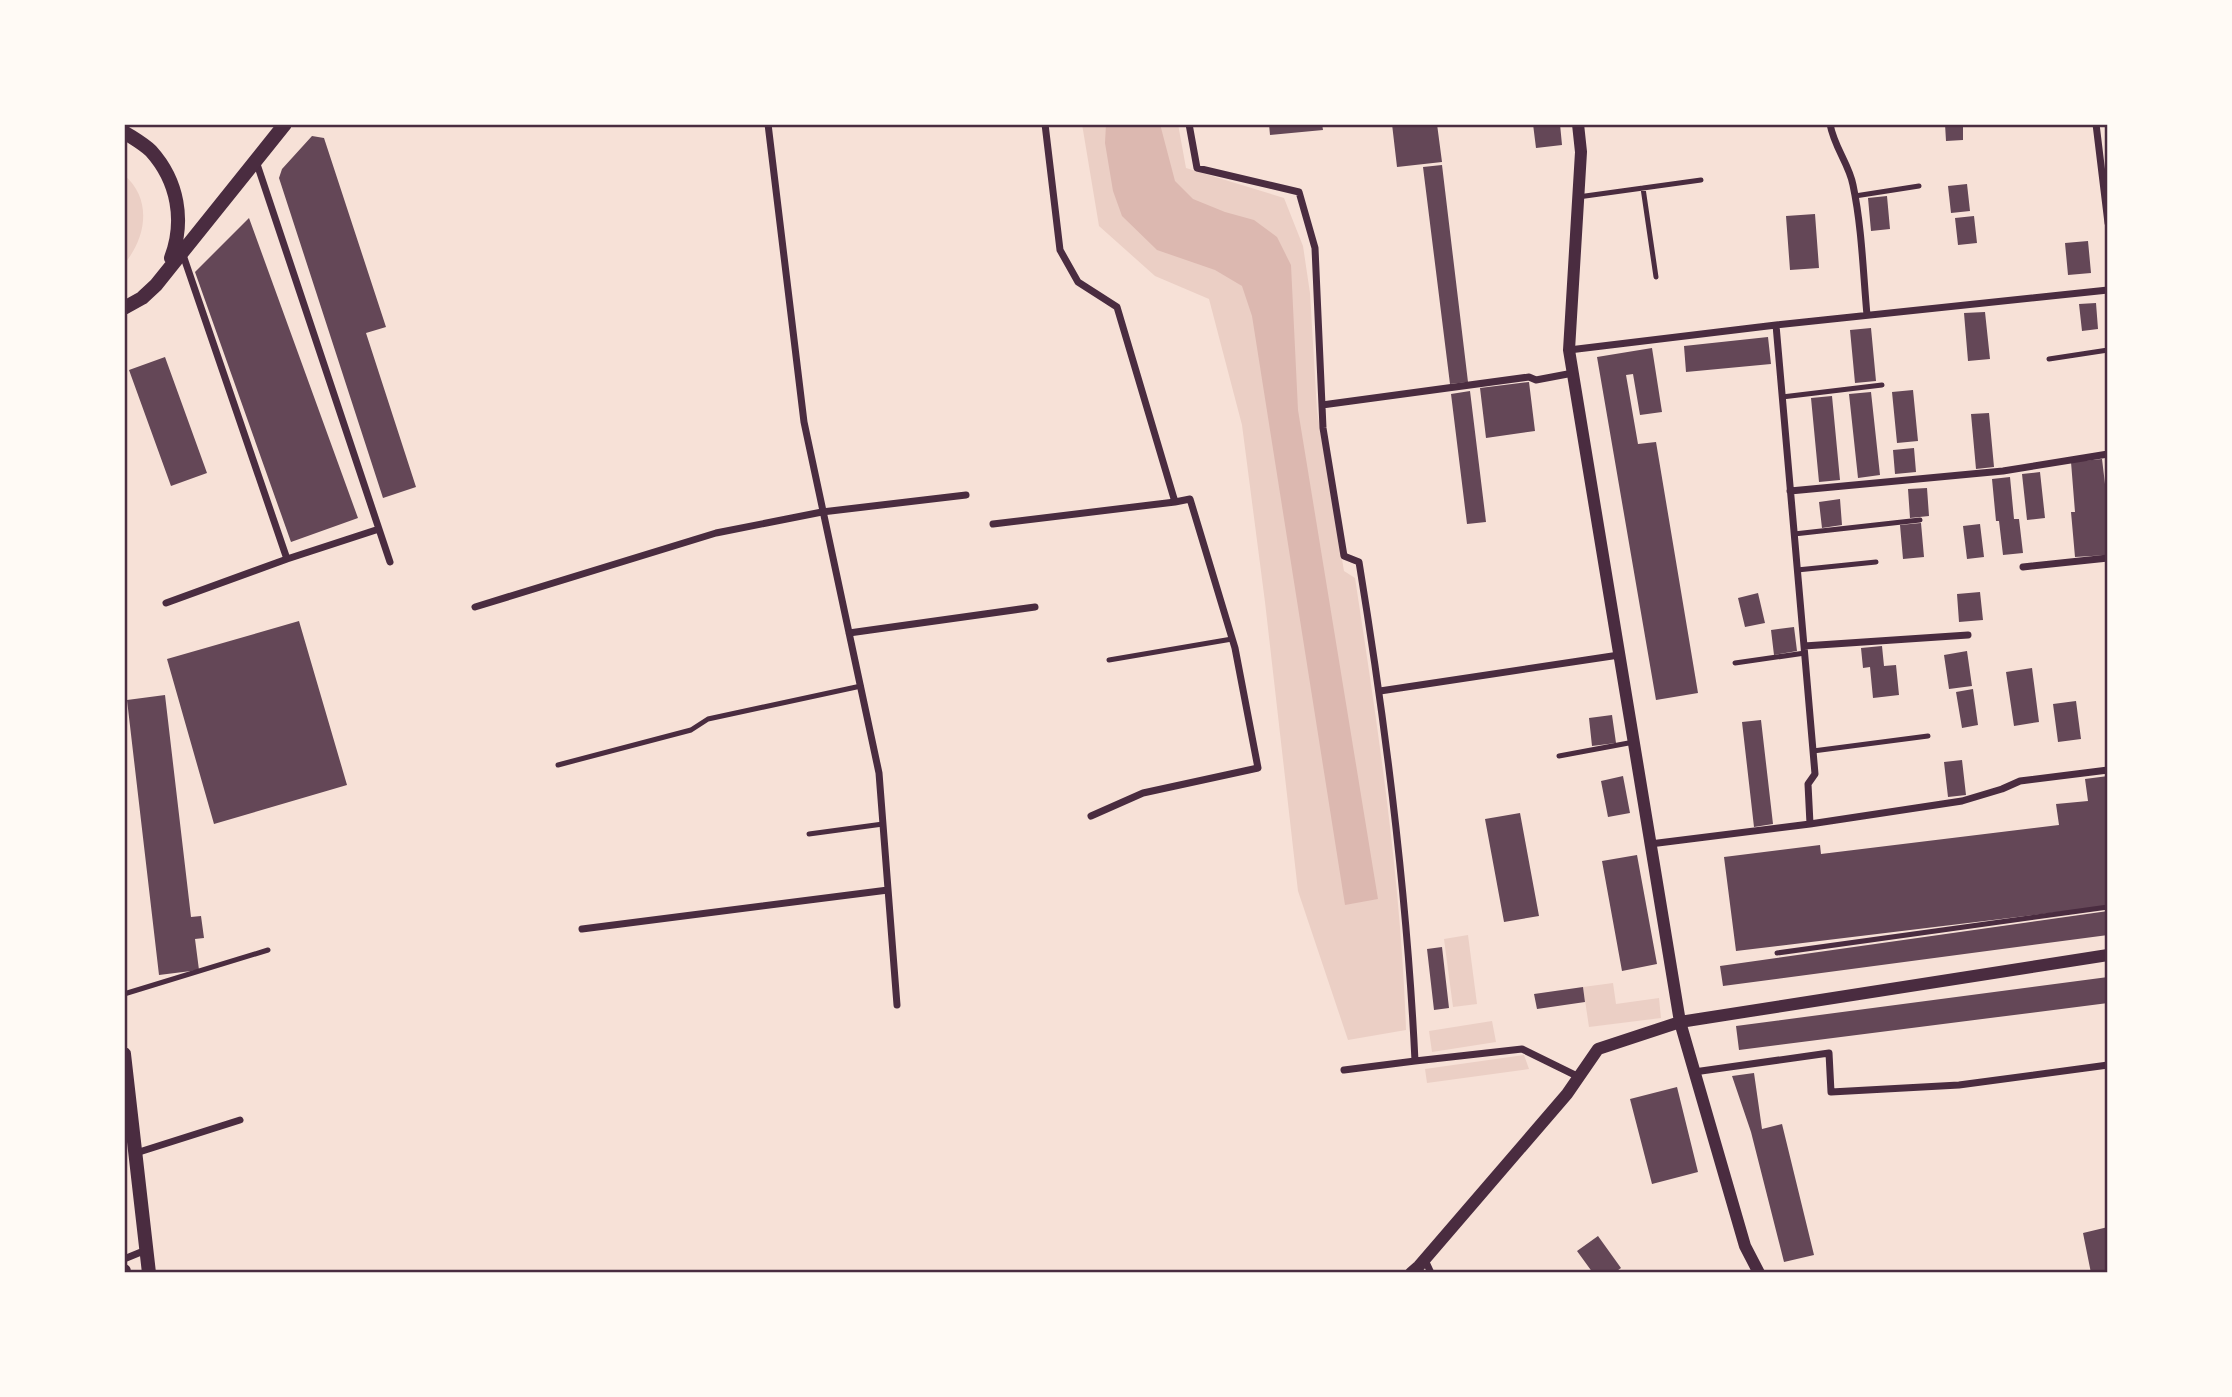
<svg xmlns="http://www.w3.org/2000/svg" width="2232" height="1397" font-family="'Crimson Pro',serif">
<rect width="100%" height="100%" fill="#f7e1d7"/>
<path fill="#ebcfc5" d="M1082 124H1178L1186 168 1284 198 1303 246 1310 293 1317 411 1344 571 1355 578C1378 728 1401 879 1406 1030L1348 1040 1298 891 1265 602 1242 425 1209 299 1155 276 1099 226Z
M124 175C153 199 146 239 124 264Z
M1468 935 1477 1004 1453 1007 1444 939Z
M1613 983 1616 1004 1659 998 1661 1018 1589 1027 1583 987Z
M1492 1021 1496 1042 1432 1052 1429 1031Z
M1524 1055 1529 1069 1427 1083 1425 1069Z"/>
<path fill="#dcb8b0" d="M1106 124H1160L1175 181 1193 199 1225 212 1254 220 1277 237 1291 265 1298 410 1378 899 1345 905 1252 316 1242 286 1215 270 1157 250 1122 216 1113 191 1105 143Z"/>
<path fill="#644757" d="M1269 124H1322L1323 130 1270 135Z
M1392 124H1437L1442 162 1397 167Z
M1533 124H1560L1562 145 1536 148Z
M1945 124H1963V140L1946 141Z
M312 136 324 138 386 327 366 333 416 487 383 498 279 178 282 169Z
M1442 165 1468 382 1450 384 1423 167Z
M1967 184 1970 211 1951 213 1948 186Z
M1887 196 1890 229 1871 231 1868 198Z
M1815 214 1819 268 1790 270 1786 216Z
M1974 216 1977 243 1958 245 1955 218Z
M249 218 358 518 291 542 195 272Z
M2088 241 2091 273 2068 275 2065 243Z
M2096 303 2098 329 2082 331 2079 304Z
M1985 312 1990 359 1968 361 1964 313Z
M1871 328 1876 381 1855 383 1850 330Z
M1768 337 1771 364 1686 372 1684 346Z
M1652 348 1662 412 1640 415 1633 374 1626 375 1638 444 1656 442 1698 693 1656 700 1597 357Z
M165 357 207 473 171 486 129 370Z
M1529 382 1535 431 1486 438 1480 388Z
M1913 390 1918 441 1897 443 1892 392Z
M1470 391 1486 522 1467 524 1451 394Z
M1871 392 1880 475 1858 478 1849 394Z
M1832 396 1840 480 1819 482 1811 398Z
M1989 413 1994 467 1976 469 1971 414Z
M1914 448 1916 472 1895 474 1893 450Z
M2102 459 2108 509V555L2075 557 2071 512H2075L2071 462Z
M2040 472 2045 518 2027 520 2022 474Z
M2010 477 2014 519H2019L2023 553 2003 555 1999 521H1996L1992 479Z
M1927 488 1929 516 1910 518 1908 489Z
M1840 499 1842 525 1822 528 1819 502Z
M1921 523 1924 557 1903 559 1900 525Z
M1980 524 1984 557 1967 559 1963 526Z
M1980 592 1983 620 1959 622 1957 594Z
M1758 593 1765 623 1745 627 1738 598Z
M299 621 347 785 214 824 167 659Z
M1794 627 1797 651 1774 655 1771 630Z
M1882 646 1884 666 1896 665 1899 695 1873 698 1870 667 1863 668 1861 648Z
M1967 651 1972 686 1949 689 1944 655Z
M2032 668 2039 722 2014 726 2006 672Z
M1973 689 1978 725 1962 728 1956 692Z
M165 695 191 917 201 916 204 938 195 939 199 970 159 975 127 700Z
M2076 701 2081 739 2058 742 2053 704Z
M1612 715 1616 743 1592 746 1589 718Z
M1761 720 1773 824 1754 827 1742 722Z
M1962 760 1966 795 1948 797 1944 762Z
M1623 776 1630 813 1608 817 1601 781Z
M2108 776V906L1736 951 1724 857 1820 845 1821 854 2059 825 2056 804 2088 801 2085 779Z
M1520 813 1539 916 1504 922 1485 819Z
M1637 855 1657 964 1622 971 1602 861Z
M2108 911V935L1723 986 1720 966Z
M1442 947 1449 1008 1434 1010 1427 949Z
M2108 977V1003L1739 1050 1736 1026Z
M1583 987 1585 1002 1537 1009 1534 994Z
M1754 1073 1762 1129 1782 1124 1814 1255 1784 1262 1751 1132 1732 1076Z
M1677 1087 1698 1172 1652 1184 1630 1099Z
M2108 1227V1273H2091L2083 1233Z
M1598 1236 1621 1268 1614 1273H1593L1577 1251Z"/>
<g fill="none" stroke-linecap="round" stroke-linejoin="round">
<path stroke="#4a2c40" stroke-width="5" d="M1643 188 1656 277
M1855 196 1919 186
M1578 197 1701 180
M2049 359 2108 350
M1782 397 1882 385
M1794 534 1920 520
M1797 570 1876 562
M1109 660 1232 639
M1735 663 1805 653
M1813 751 1928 736
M1559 756 1634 742
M558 765 691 730 708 719 861 686
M809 834 883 824
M1777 953 2108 907
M124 994 268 950"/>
<path stroke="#4a2c40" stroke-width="7" d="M768 124 804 422 879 773 897 1005
M1045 124 1060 250 1078 282 1117 307 1175 502 1190 499 1235 648 1258 768 1143 793 1091 816
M1189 124 1197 168 1299 192 1315 248 1323 428 1344 556 1359 562C1386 727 1407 893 1415 1061L1522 1049 1579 1077
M1830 124C1834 147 1849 164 1853 185 1862 228 1863 272 1867 315
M2096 124 2108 223
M256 161 390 562
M182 252 287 559
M1776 325 1804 646 1968 635
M1569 350 1776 325 2108 290
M1322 405 1529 377 1536 380 1573 373
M1790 491 2003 471 2108 454
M993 524 1175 502
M2023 567 2108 558
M166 603 287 559 379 529
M475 607 716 533 822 512 966 495
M849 633 1035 607
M1380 691 1619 655
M1810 824 1962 801 2002 789 2020 781 2108 770
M1650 844 1810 824 1808 784 1815 774 1804 646
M582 929 888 890
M1344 1070 1415 1061
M1694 1072 1829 1053 1831 1092 1959 1085 2108 1065
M136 1153 240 1120
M124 1259 146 1250
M1425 1260 1431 1273"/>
<path stroke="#4a2c40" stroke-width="12" d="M1578 124 1581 152 1569 350 1680 1022 1745 1246 1759 1273
M1411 1273 1419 1266 1567 1094 1598 1049 1680 1022 2108 955"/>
<path stroke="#4a2c40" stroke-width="14" d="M124 132C133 138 144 144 151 151 178 181 185 221 171 258
M124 308 142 298 156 285 285 124
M124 1054 149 1273
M124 1271V1273"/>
</g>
<rect width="2232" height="1397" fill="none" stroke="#fffaf5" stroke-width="252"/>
<rect x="126" y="126" width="1980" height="1145" fill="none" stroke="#4a2c40" stroke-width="2.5"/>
</svg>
